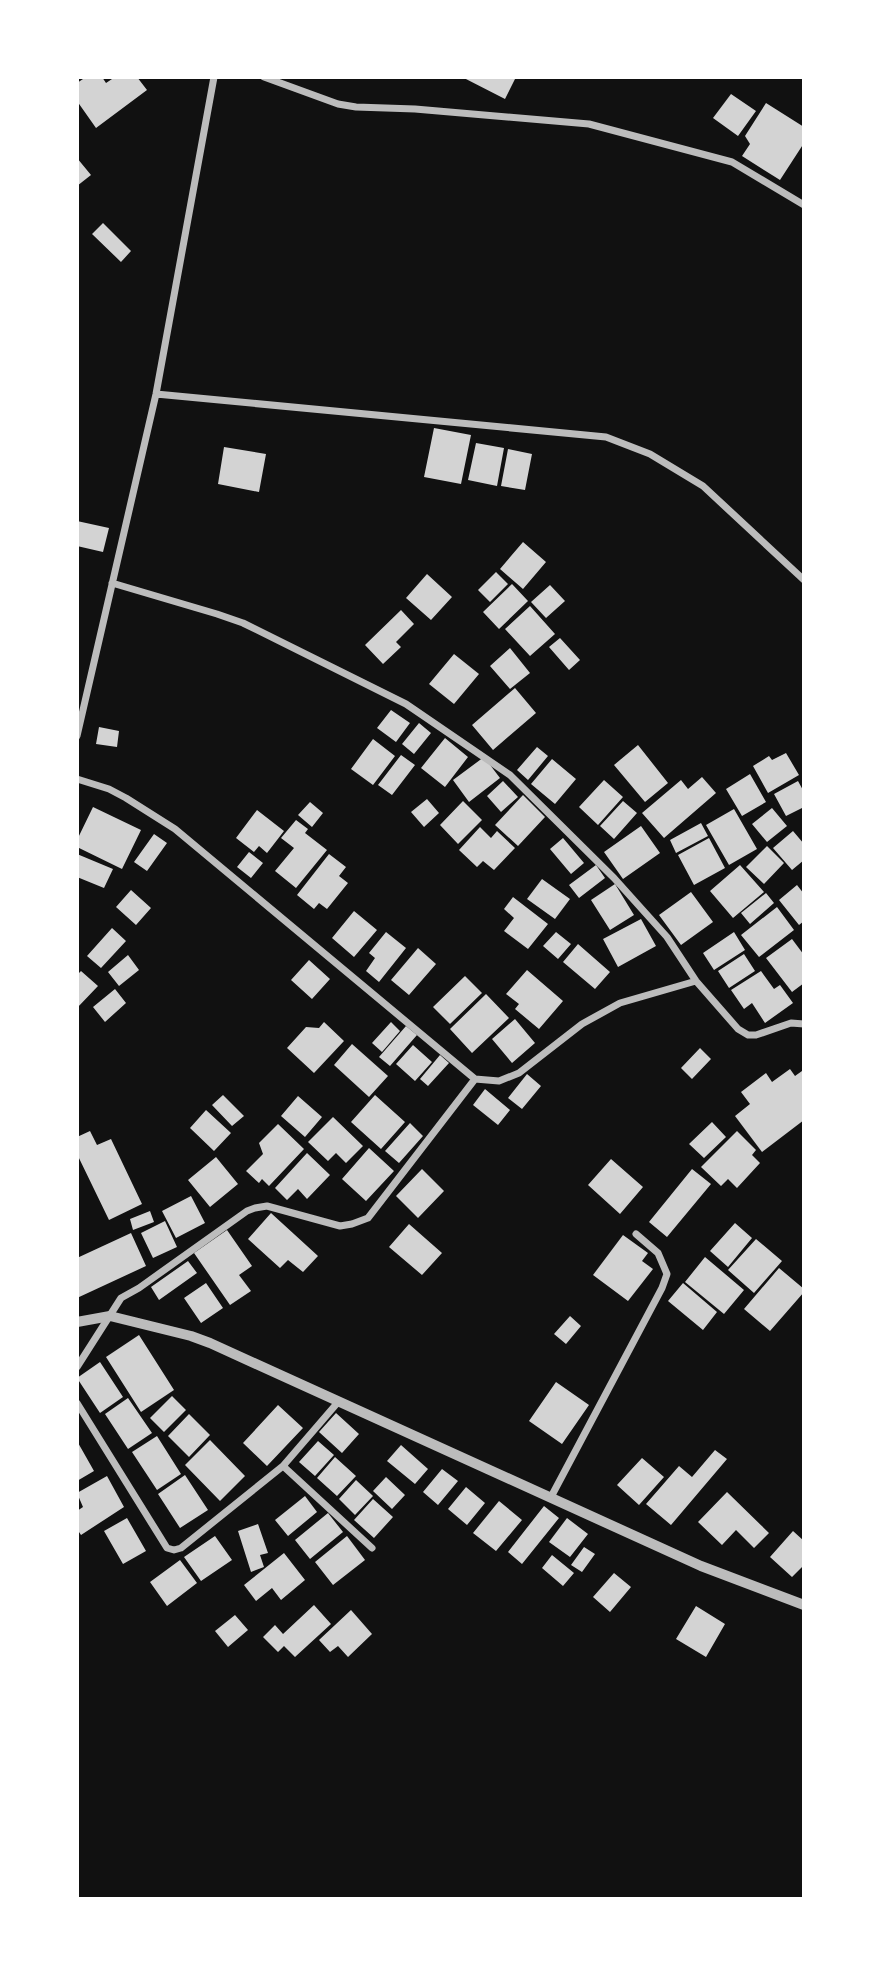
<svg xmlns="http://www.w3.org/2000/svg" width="881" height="1976" font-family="'Zilla Slab',serif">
<rect width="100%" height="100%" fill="#111"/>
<path fill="#d3d3d3" d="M86 77H102L106 83 115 77H137L147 90 96 128 77 101V83Z
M462 77H516L505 99Z
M731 94 756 111 738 136 713 118Z
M766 103 804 127V143L780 180 742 156 750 144 745 136Z
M77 158 91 175 77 186Z
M103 223 131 251 121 262 92 234Z
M434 428 471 435 461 484 424 477Z
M476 443 504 448 497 486 468 480Z
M224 447 266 454 259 492 218 484Z
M508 449 532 454 525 490 501 486Z
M77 521 109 528 103 552 77 546Z
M523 542 546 562 523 589 500 569Z
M496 572 508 584 490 602 478 590Z
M427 574 452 597 431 620 406 598Z
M512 584 528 601 499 629 483 612Z
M550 585 565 601 546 618 531 602Z
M530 606 555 634 530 656 505 629Z
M401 610 414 624 396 642 401 647 383 664 365 645Z
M560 638 580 660 569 670 549 647Z
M510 648 530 673 510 689 490 666Z
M454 654 479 674 454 704 429 684Z
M515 688 536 713 493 750 472 725Z
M391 710 410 723 396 742 377 728Z
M419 723 431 733 414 754 402 744Z
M99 727 119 731 117 747 96 744Z
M445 738 468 757 445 787 421 768Z
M373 739 395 756 373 785 351 769Z
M638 745 668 783 645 802 614 765Z
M537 747 548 756 528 780 517 770Z
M786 753 799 775 768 793 753 766 769 756 772 760Z
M401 755 415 765 392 795 378 785Z
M484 757 500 778 469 802 453 780Z
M552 759 576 779 555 804 531 784Z
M750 774 766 802 742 816 726 789Z
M702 777 716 793 664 838 642 813 681 780 688 789Z
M604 780 623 797 598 825 579 807Z
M503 781 518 797 501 812 487 796Z
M798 781 804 792V807L786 816 774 794Z
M523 795 545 817 518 846 495 825Z
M427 799 439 813 424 827 411 812Z
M463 801 482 820 458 844 440 825Z
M623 801 637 813 614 839 600 826Z
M310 802 323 813 312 827 298 815Z
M93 807 141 830 122 869 77 847V840Z
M772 808 787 826 767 842 752 824Z
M734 809 757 849 729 865 706 825Z
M257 810 284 831 267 853 259 846 254 852 236 838Z
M296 820 308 829 305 833 327 850 296 888 275 871 294 848 281 838Z
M701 823 708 836 676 853 670 840Z
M641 826 660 853 623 879 604 852Z
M480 827 491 838 497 831 515 848 494 870 483 861 477 867 459 850Z
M793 831 804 844V860L792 870 773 848Z
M154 834 167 843 147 871 134 862Z
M563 838 584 863 571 874 550 849Z
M709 838 725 868 694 885 678 855Z
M767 846 784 863 764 884 746 867Z
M249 852 263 863 251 878 237 867Z
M77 854 113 869 104 888 77 877Z
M329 854 346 867 339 876 348 883 327 909 319 903 314 909 297 895Z
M596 865 605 878 579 898 569 885Z
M740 865 764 892 733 918 710 891Z
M542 879 570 899 555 919 527 899Z
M615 884 634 915 610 930 591 900Z
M797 885 804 894V921L799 925 779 900Z
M131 890 151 908 136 925 116 907Z
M691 892 713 922 681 945 659 915Z
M766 893 774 903 750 924 741 913Z
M513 897 548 924 528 949 504 931 514 918 504 909Z
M777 907 794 930 759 957 741 935Z
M354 911 377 930 354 957 332 938Z
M641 919 656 946 618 967 603 939Z
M112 928 126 941 101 968 87 956Z
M386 932 406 948 379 982 366 971 375 958 369 953Z
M556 932 571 944 558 959 543 946Z
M734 932 745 950 714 970 703 953Z
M792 939 804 955V983L792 992 766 958Z
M578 944 610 972 595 989 563 962Z
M418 948 436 964 409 995 391 980Z
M744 954 755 971 729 988 718 971Z
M128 955 139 970 119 986 108 972Z
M309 960 330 979 312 999 291 980Z
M527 970 563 1001 539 1029 515 1009 519 1004 506 994Z
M81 971 98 986 77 1008V975Z
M761 971 774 989 780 985 793 1003 765 1023 752 1003 744 1009 731 990Z
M465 976 482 993 450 1024 433 1007Z
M115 989 126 1003 105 1022 93 1007Z
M486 994 509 1018 472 1053 450 1029Z
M515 1019 535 1043 512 1063 492 1039Z
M324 1022 344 1041 314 1073 287 1048 306 1027 319 1028Z
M391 1022 400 1031 382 1052 372 1043Z
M406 1026 417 1035 390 1066 379 1057Z
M352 1044 388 1076 369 1097 334 1065Z
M413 1045 432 1062 415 1081 396 1064Z
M700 1048 711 1059 692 1079 681 1068Z
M440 1055 449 1063 428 1086 420 1079Z
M790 1069 795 1076 802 1071 804 1074V1120L762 1152 735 1116 750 1104 741 1092 766 1073 772 1082Z
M527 1074 541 1086 522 1109 508 1098Z
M485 1089 510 1110 498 1125 473 1105Z
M223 1095 244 1116 232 1126 212 1105Z
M375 1095 405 1122 381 1149 351 1122Z
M298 1096 322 1117 305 1137 281 1116Z
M206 1110 231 1133 214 1151 190 1128Z
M333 1117 363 1146 346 1163 336 1153 328 1161 308 1142Z
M712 1122 726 1137 704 1158 689 1144Z
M410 1123 423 1136 399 1163 385 1151Z
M278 1124 304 1149 269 1186 262 1179 259 1183 246 1171 263 1154 259 1143Z
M90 1131 97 1145 111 1139 142 1204 109 1220 77 1154V1137Z
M737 1131 756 1150 752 1155 760 1163 737 1188 728 1179 721 1186 701 1167Z
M369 1148 394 1171 366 1201 342 1179Z
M307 1153 330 1175 307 1199 298 1189 287 1200 275 1188Z
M216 1157 238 1184 210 1207 188 1180Z
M611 1159 643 1187 620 1214 588 1185Z
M422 1169 444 1191 418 1218 396 1196Z
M692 1169 711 1184 667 1237 649 1222Z
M191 1196 205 1223 176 1238 162 1211Z
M150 1211 154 1222 133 1230 130 1219Z
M271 1213 318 1256 303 1272 288 1260 280 1268 248 1239Z
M165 1221 177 1247 153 1258 141 1233Z
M735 1223 752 1238 728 1267 710 1251Z
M409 1224 442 1253 422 1275 389 1247Z
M227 1230 252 1266 239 1275 251 1291 230 1305 194 1253Z
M131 1233 146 1266 77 1298V1258Z
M623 1235 648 1253 642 1261 653 1269 628 1301 593 1275Z
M756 1239 782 1261 754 1293 728 1270Z
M705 1257 744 1290 724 1314 685 1282Z
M188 1261 197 1273 159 1300 151 1287Z
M779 1268 804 1289V1292L770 1331 744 1309Z
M206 1283 223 1308 201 1323 184 1298Z
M683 1283 717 1312 703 1330 668 1301Z
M570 1316 581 1326 566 1344 554 1334Z
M139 1335 174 1390 141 1412 106 1357Z
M100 1362 123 1397 100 1413 77 1378Z
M556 1382 589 1405 562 1444 529 1421Z
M172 1396 186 1410 164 1432 150 1418Z
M128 1398 152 1433 128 1449 105 1414Z
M278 1405 303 1428 267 1466 243 1443Z
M336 1413 359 1434 342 1453 319 1432Z
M189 1414 210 1435 189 1457 168 1436Z
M157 1436 181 1474 157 1490 132 1452Z
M210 1440 245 1476 220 1501 185 1465Z
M77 1441 94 1471 77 1481Z
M318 1441 334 1455 315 1476 299 1462Z
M401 1445 428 1469 415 1484 387 1461Z
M715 1450 727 1459 671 1525 646 1504 679 1466 692 1477Z
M335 1457 356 1476 337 1496 317 1478Z
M642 1458 664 1477 639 1505 617 1485Z
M442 1469 458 1481 438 1505 423 1492Z
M185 1475 208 1510 180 1528 158 1494Z
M107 1476 124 1507 81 1535 77 1529V1511L83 1507 77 1493Z
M386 1477 405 1495 392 1509 373 1491Z
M356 1480 373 1496 355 1515 339 1499Z
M466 1487 485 1503 467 1525 448 1509Z
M727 1492 769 1533 754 1548 736 1530 722 1545 698 1522Z
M305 1496 317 1512 288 1536 275 1520Z
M373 1499 393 1517 374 1538 354 1520Z
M499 1501 522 1520 496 1551 473 1533Z
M544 1506 559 1518 522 1564 508 1552Z
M328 1513 343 1532 310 1559 295 1540Z
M127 1518 146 1551 123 1564 104 1531Z
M567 1518 588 1534 570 1557 549 1542Z
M258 1524 268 1553 260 1555 264 1567 251 1572 238 1531Z
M793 1531 804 1541V1565L792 1577 770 1557Z
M215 1536 232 1560 201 1581 184 1557Z
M347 1536 365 1560 333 1585 315 1562Z
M584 1547 595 1554 582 1572 571 1565Z
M284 1553 305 1580 281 1600 272 1588 256 1601 244 1585Z
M552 1555 574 1573 563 1586 542 1568Z
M180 1560 197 1583 167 1606 150 1582Z
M614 1573 631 1587 610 1612 593 1597Z
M314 1605 331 1624 295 1657 284 1646 278 1652 263 1637 275 1625 283 1634Z
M696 1606 725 1624 706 1657 676 1639Z
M351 1610 372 1634 348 1657 338 1646 330 1652 319 1640Z
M235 1615 248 1630 228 1647 215 1631Z"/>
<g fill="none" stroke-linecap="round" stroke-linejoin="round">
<path stroke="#bcbcbc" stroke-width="7" d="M264 77 338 104 356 107 415 109 589 124 732 162 804 205
M156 394 606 437 650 454 703 486 804 580
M112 583 217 614 243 623 406 704 510 775 614 878 667 937 696 981 738 1029 748 1035H756L791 1023 804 1024
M77 736 156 394 214 77
M77 779 109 789 126 798 175 829 475 1079 499 1081 519 1073 582 1024 620 1003 696 981
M77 1367 121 1298 139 1288 247 1211 255 1208 267 1206 340 1226 352 1224 368 1218 475 1079
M77 1403 167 1548 174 1550 181 1548 283 1466 339 1401
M283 1466 372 1548
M551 1497 662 1288 667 1274 658 1253 636 1234"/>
<path stroke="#bcbcbc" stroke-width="10" d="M77 1322 110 1316 191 1336 210 1343 701 1566 804 1605"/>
</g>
<rect width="881" height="1976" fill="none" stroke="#ffffff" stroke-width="158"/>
</svg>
